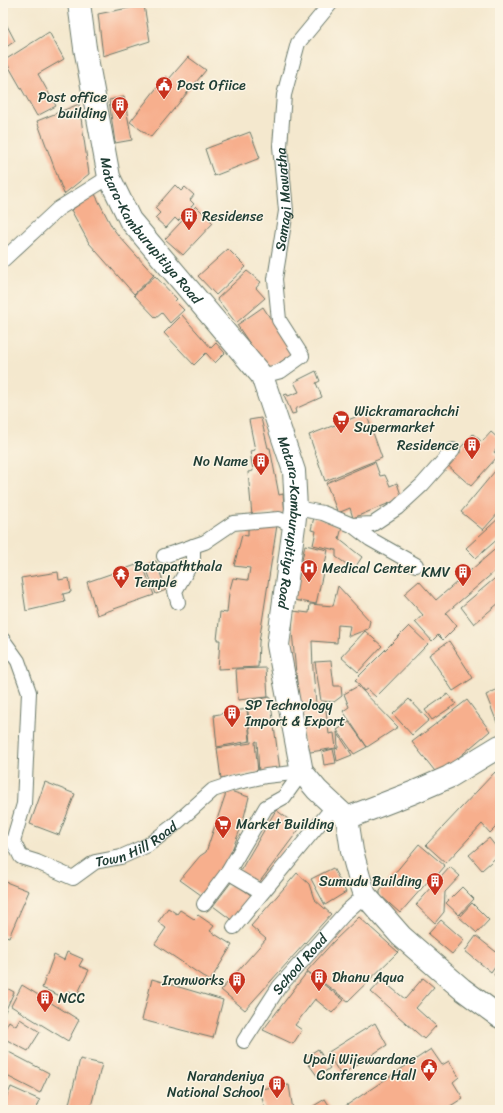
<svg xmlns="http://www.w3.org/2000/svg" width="503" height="1113" font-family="Sriracha,sans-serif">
<rect width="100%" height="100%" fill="#fcf5e5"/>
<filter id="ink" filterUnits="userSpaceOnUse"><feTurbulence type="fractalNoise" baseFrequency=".025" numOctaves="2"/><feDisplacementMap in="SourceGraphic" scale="8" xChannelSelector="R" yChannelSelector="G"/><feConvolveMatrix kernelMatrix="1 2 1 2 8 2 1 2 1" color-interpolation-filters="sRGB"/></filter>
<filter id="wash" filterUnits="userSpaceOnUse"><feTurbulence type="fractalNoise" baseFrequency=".012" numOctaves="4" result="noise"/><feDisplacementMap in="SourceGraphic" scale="16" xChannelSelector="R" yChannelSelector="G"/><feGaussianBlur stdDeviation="0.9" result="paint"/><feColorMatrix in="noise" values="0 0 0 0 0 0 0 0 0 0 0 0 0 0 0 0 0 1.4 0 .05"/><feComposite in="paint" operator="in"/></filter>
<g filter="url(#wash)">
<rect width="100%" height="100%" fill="#f4e8ce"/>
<g id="blocks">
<path fill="#f7af8d" d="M144 5 150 41 103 56 98 14Z
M3 18 15 41 5 48 3 44Z
M49 32 64 59 38 74 56 106 37 116 5 60Z
M188 57 206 70 151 137 130 122 166 76 169 79Z
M124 97 132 140 115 143 109 100Z
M79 104 89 174 64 194 37 121Z
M250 132 260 158 214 176 205 149Z
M175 185 181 191 185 187 194 195 190 200 194 204 178 221 175 218 166 228 155 218 160 213 155 208Z
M95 194 112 227 118 235 154 275 134 294 89 243 71 210Z
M196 206 213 223 183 255 165 239Z
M228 249 246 267 216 295 198 276Z
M247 271 261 282 256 288 265 298 236 323 217 299Z
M155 276 177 299 175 301 184 310 170 323 162 313 156 318 134 295Z
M263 307 293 354 268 370 237 325Z
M182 315 211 348 216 343 225 353 215 363 206 353 194 365 164 333Z
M316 371 320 381 316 383 322 397 295 409 296 413 292 414 284 395 287 394 288 396 299 392 294 382Z
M366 413 382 458 325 481 309 435Z
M261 418 268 448H270L279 495 283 494 285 513 274 515V512L252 516 248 472 253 471 250 451 255 450 249 420Z
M491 432 500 440V445L494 452 498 456 471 486 446 464 473 434 482 442Z
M375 462 380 476 385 475 390 486 397 483 402 498 353 518 350 508 338 513 326 483Z
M500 465V511L483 530 461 512Z
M314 517 342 527 339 539 362 557 354 569 336 557V550L313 545 316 531 311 530Z
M500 517V537L476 558 466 548Z
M269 524 277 525 259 642 258 667 218 669 220 640H217L220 612 227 613 229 593 233 578 248 580 250 568 234 566 242 535 248 536V529Z
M305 545 328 550 316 604 294 600Z
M500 545V567L446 613 457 626 443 640 438 635 432 641 415 622 423 615 404 594 419 581 436 600Z
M156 561 166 590 156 594 145 565Z
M142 563 154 595 97 615 87 582Z
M58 572 59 580 69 578 71 592 63 594 65 602 26 611 21 578Z
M500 574V602L474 624 461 607Z
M338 586 370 621 368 629 350 636H348L350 626 338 625 337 643 312 641 313 669 316 704 325 703 329 734 334 733 336 748 304 753 292 632 293 611 309 613 310 604 333 606Z
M409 626 428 644 376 697 367 689 364 691 355 680Z
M365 631 382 646 358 672 341 657Z
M449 641 473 678 453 691 429 655Z
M331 661 334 686H341L342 696 334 702 321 701 315 662Z
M266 668 268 697 238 700 236 669Z
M358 686 398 727 367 747 343 711 349 707 344 694Z
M500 688V730L486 695Z
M448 694 456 704 432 720 425 710Z
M270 697 280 770 259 773 257 741 255 742 258 772 221 779 217 748 251 743 247 702Z
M409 699 429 720 412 735 393 714Z
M467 700 490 731 438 775 412 742Z
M247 709 250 741 217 747 214 715Z
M349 722 367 747 354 754 337 730Z
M337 732 352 755 337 761 335 749 338 748Z
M333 749 336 763 324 765 322 752Z
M495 772 500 778V823L490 833 482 824 446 863 426 845Z
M45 782 75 794 59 835 30 824Z
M227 790 249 797 242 825 230 855 215 879 201 895 180 880 200 856 206 852Z
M276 810 300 828 258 884 239 873Z
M489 838 500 852V854L482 870 469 855Z
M419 844 445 866 432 881 430 879 400 913 380 895V891Z
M450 867 460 876 445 892 444 912 435 923 416 905Z
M333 868 346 892 325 905 311 879Z
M297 873 309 884 314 899 331 914 245 1010 221 990 266 939 251 926Z
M232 881 252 896 233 921 213 906Z
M6 882 29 891 9 937 3 935V888Z
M462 887 474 899 459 915 446 903Z
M472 903 489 920 477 933 459 917Z
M168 908 177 914 180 910 194 919 198 915 214 926 210 931 232 945 210 981 155 944 166 928 158 922Z
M359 917 398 952 348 1001 307 971 334 941Z
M441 920 464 940 452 954 428 934Z
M476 936 500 955V959L491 972 465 951Z
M67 952 83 959 79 966 89 970 77 995 68 991 65 998 42 988 54 955 64 960Z
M500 964V979L494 975Z
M307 972 344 1000 332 1013 315 999 295 1025 302 1030 293 1044 263 1030Z
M423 978 434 987 416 1008 436 1026 424 1039 371 992 382 980 405 999Z
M152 979 223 1000 213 1038 142 1020Z
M22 985 79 1020 68 1041 11 1006Z
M3 986 14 992 3 1016Z
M20 1019 40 1032 28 1051 3 1038V1032L9 1021 16 1026Z
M375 1023 387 1045 341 1075 327 1053Z
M3 1049 49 1073 40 1093 3 1074Z
M318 1049 330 1068 318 1077 304 1058Z
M431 1049 442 1065 449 1061 459 1077 453 1082 463 1098 444 1110H346L344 1107Z
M80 1059 102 1064 90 1110H75L68 1108Z
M3 1082 8 1084 3 1094Z
M289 1085 293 1110H265L260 1089Z
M11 1087 40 1100 36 1110H3V1105Z
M325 1099 332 1110H307Z"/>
</g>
</g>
<g filter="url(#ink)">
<use href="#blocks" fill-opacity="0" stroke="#6a796a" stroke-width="1"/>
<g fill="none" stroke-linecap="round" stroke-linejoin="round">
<g stroke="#6a796a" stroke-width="16">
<g id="street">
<path d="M3 260 58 209 109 177"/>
<path id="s1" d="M262 376 281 371 302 356 279 320 275 279 286 211 280 146 284 95 298 43 331 3"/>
<path d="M296 508 323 513 352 525 370 539 416 565"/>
<path d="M352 525 373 524 397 508 422 485 453 450"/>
<path d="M164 556 205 542 233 523 279 519 294 526"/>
<path d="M178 602 175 591 193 560V546"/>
<path id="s2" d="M3 640 18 661 29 692 24 804 13 841 21 857 37 862 73 878 95 862 121 857 148 845 173 826 213 790 234 783 266 776 302 772"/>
<path d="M228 872 262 892"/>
<path d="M204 904 228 872 266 807 284 797 302 772"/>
<path d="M234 927 334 806"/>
<path id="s3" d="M244 1041 279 987 346 912 365 895"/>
</g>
</g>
<g stroke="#6a796a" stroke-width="24">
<g id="primary">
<path id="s4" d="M79 3 85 48 109 177 130 220 262 376 294 471 296 508 294 526 278 645 302 772 317 790 347 818 352 851 359 877 365 895 401 936 462 989 500 1017"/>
<path d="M347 818 412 793 449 777 500 746"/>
</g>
</g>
<use href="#street" stroke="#fff" stroke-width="14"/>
<use href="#primary" stroke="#fff" stroke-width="22"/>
</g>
</g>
<defs>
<g id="civic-pin" transform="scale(0.9)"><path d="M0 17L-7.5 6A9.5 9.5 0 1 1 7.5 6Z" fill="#c8321e" stroke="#fcf5e5"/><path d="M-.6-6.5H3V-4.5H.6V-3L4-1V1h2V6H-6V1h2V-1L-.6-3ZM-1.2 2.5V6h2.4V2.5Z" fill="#fff"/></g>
<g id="building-pin" transform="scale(0.9)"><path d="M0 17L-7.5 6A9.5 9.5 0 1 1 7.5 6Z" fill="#c8321e" stroke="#fcf5e5"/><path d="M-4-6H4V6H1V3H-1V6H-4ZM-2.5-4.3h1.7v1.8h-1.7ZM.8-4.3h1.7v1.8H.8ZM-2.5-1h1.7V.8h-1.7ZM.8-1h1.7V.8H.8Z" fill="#fff"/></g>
<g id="supermarket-pin" transform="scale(0.9)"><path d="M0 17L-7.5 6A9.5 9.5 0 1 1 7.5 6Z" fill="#c8321e" stroke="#fcf5e5"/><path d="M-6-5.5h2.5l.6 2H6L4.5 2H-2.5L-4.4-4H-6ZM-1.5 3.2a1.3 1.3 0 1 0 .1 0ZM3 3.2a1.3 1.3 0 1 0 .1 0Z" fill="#fff"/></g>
<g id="hospital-pin" transform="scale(0.9)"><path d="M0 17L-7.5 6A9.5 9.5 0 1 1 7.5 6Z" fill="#c8321e" stroke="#fcf5e5"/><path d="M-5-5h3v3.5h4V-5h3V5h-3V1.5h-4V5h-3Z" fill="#fff"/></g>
<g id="temple-pin" transform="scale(0.9)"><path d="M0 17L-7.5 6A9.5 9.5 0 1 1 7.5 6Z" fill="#c8321e" stroke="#fcf5e5"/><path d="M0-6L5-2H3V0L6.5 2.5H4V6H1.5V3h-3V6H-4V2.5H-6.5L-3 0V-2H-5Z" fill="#fff"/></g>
</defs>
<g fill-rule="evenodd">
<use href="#civic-pin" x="164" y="85"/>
<use href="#building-pin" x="120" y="105"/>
<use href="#building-pin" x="189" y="216"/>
<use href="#supermarket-pin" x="341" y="419"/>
<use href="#building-pin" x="472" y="445"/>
<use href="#building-pin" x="261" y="461"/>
<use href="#hospital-pin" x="309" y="568"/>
<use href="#building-pin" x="463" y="572"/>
<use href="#temple-pin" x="121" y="574"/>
<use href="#building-pin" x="232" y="713"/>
<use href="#supermarket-pin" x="223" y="824"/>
<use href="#building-pin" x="435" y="881"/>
<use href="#building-pin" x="319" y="977"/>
<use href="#building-pin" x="237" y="980"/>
<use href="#building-pin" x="45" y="998"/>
<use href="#civic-pin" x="429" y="1067"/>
<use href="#building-pin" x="277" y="1084"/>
</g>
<g text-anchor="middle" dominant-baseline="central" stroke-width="3" stroke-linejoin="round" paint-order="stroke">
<g font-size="14" fill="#1f3d34" stroke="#fcf5e5" text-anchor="start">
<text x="177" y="85">Post Ofiice</text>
<text x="107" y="97" text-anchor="end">Post office<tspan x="107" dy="16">building</tspan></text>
<text x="202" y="216">Residense</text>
<text x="354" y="411">Wickramarachchi<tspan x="354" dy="16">Supermarket</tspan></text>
<text x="459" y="445" text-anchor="end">Residence</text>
<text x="248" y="461" text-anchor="end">No Name</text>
<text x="134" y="566">Batapaththala<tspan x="134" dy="16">Temple</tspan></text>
<text x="322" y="568">Medical Center</text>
<text x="450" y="572" text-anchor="end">KMV</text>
<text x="245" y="705">SP Technology<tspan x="245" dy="16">Import &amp; Export</tspan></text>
<text x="236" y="824">Market Building</text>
<text x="422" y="881" text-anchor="end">Sumudu Building</text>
<text x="332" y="977">Dhanu Aqua</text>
<text x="224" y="980" text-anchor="end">Ironworks</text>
<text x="58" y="998">NCC</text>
<text x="416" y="1059" text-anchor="end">Upali Wijewardane<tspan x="416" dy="16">Conference Hall</tspan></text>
<text x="264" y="1076" text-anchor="end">Narandeniya<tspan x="264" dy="16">National School</tspan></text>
</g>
<g font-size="14" fill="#1f3d34" stroke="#fcf5e5">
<text stroke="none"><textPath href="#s1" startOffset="210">Samagi Mawatha</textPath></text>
<text stroke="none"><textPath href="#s4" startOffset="244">Matara-Kamburupitiya Road</textPath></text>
<text stroke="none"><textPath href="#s4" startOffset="580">Matara-Kamburupitiya Road</textPath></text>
<text stroke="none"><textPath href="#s2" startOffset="356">Town Hill Road</textPath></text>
<text stroke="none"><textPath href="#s3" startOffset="95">School Road</textPath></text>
</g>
</g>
<rect width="503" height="1113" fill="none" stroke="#fcf5e5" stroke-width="16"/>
</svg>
